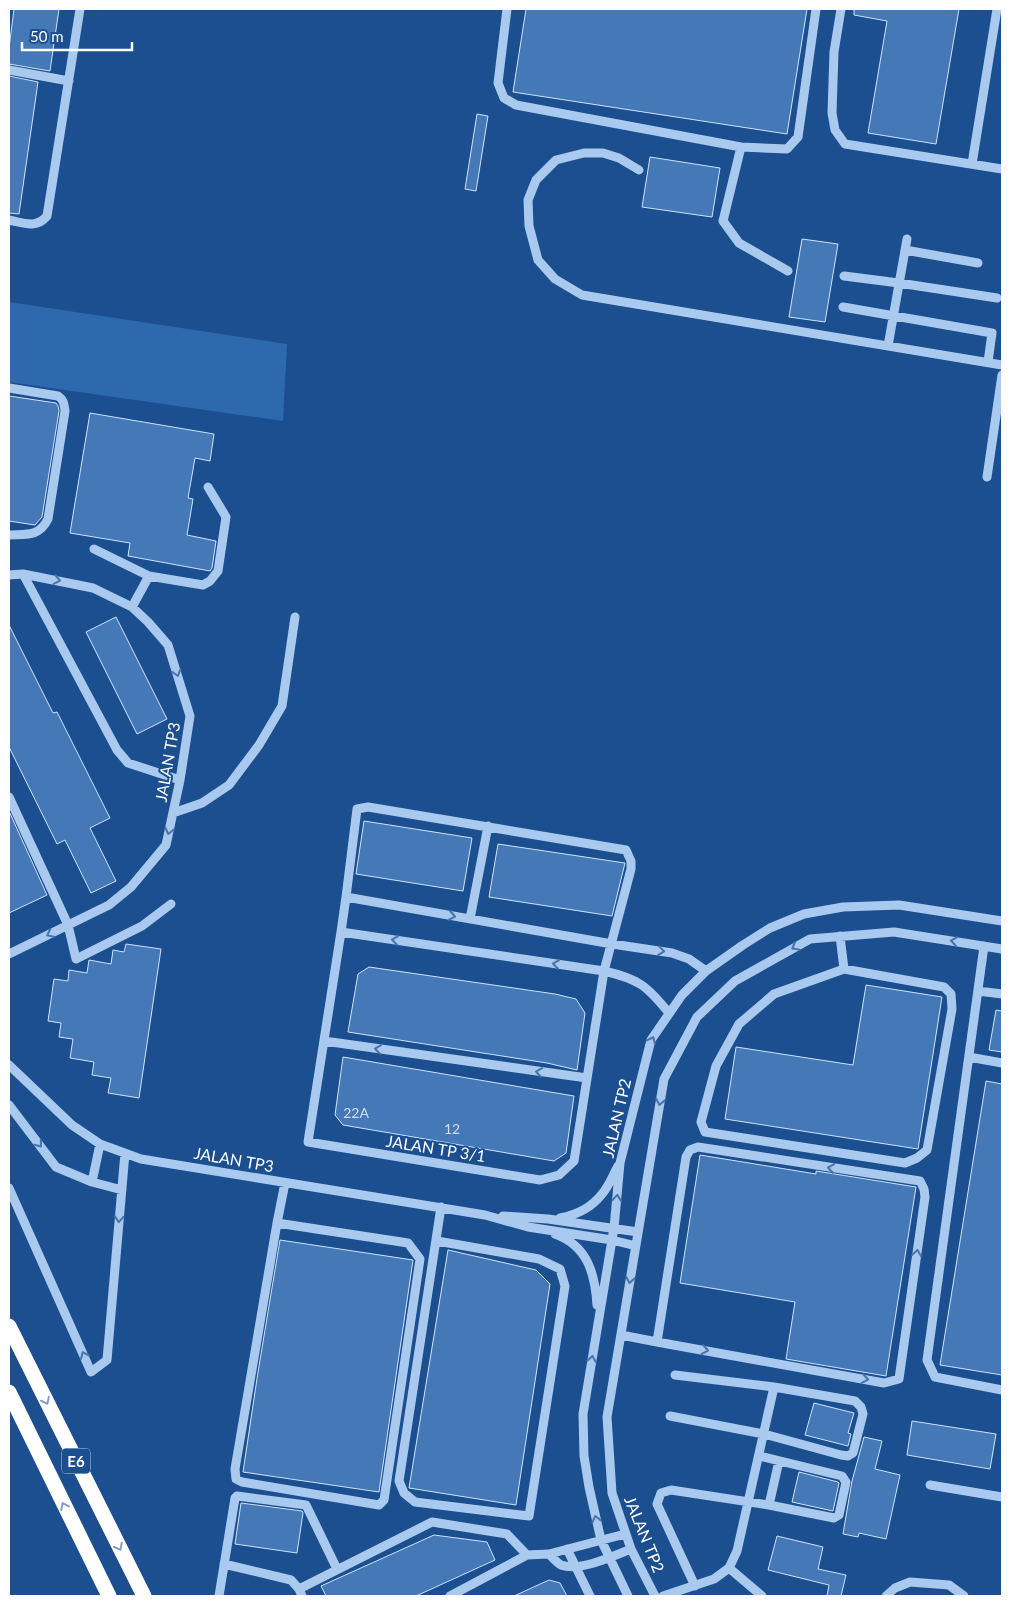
<svg xmlns="http://www.w3.org/2000/svg" width="1011" height="1605" font-family="Lato,sans-serif">
<rect width="100%" height="100%" fill="#1b4f8f"/>
<path fill="#2e69ad" d="M9 302 287 344 283 421 9 382Z"/>
<path fill="#4478b7" stroke="#cfe3fa" d="M14 9H59L50 71 9 64V48Z
M526 9H807L787 134 513 92Z
M854 9H959L936 144 868 133 887 21 854 15Z
M9 76 38 82 19 214 9 213Z
M477 114 488 116 476 191 465 189Z
M650 157 720 168 712 217 642 207Z
M802 239 838 244 825 322 789 317Z
M9 396 56 403 58 406 59 411 42 517 35 525 9 521Z
M90 413 214 434 210 461 195 458 188 498 193 499 187 535 216 541 212 568 210 571 128 556 130 543 70 533Z
M116 617 167 719 137 734 86 632Z
M9 625 53 713 57 712 110 818 90 828 116 881 91 893 65 840 57 844 9 747Z
M9 811 47 895 9 913Z
M364 821 472 838 463 891 356 874Z
M498 844 625 863 612 916 489 897Z
M126 944 161 949 139 1098 108 1093 111 1078 92 1075 94 1062 70 1058 73 1039 59 1037 61 1023 48 1021 54 979 68 981 69 970 87 973 89 960 111 964 113 950 124 952Z
M369 967 555 994 576 999 585 1013 577 1070 547 1063 348 1032 358 974Z
M866 985 942 997 918 1149 725 1119 736 1047 853 1065Z
M996 1010 1002 1011V1052L989 1050Z
M343 1057 574 1096 566 1153 554 1161 343 1125 335 1115Z
M986 1081 1002 1084V1375L940 1365Z
M700 1155 816 1174V1171L916 1187 886 1376 786 1359 795 1302 680 1283Z
M280 1240 413 1260 379 1492 243 1472 258 1372Z
M448 1250 536 1270 550 1284 516 1505 409 1488Z
M814 1403 854 1413 848 1433 851 1434 848 1446 805 1435Z
M912 1421 996 1434 990 1469 907 1455Z
M864 1437 882 1441 875 1469 900 1475 886 1539 859 1533 858 1537 843 1534 852 1481Z
M799 1472 838 1482 839 1483 833 1511 792 1502Z
M241 1503 302 1511 303 1513 297 1553 235 1544Z
M434 1535 487 1542 495 1560 416 1596H326L321 1586Z
M777 1536 823 1547 818 1569 846 1575 841 1596H827L829 1585 768 1570Z
M549 1580 560 1583 567 1596H514Z"/>
<g fill="none" stroke-linecap="round" stroke-linejoin="round">
<path stroke="#a9c9ee" stroke-width="9" d="M507 9 498 83 504 98 516 105 741 147 787 149 798 137 816 9
M841 9 834 52 832 113 835 130 845 144 1002 169
M9 70 69 81
M741 147 723 221 739 243 788 271
M972 164 997 9
M639 170 619 158 603 153H584L556 160 536 180 528 200 529 226 538 260 555 279 582 295 1002 365
M9 220C24 223 36 229 47 216L80 9
M905 250 978 263
M844 276 899 283 997 298
M843 307 992 333 988 362
M888 346 907 239
M9 388 58 396C64 400 64 404 65 411L48 519C39 537 27 534 9 535
M987 477 1002 375
M94 549 149 576
M23 574 117 750 128 763 180 780
M9 575 23 574 93 588 132 607 148 622 168 645 190 716 180 780 166 845 131 887 109 905 9 954
M132 607 149 576 203 585 210 581 218 571 226 517 208 487
M9 797 68 925 76 959 142 926 171 904
M173 813 202 803 229 785 259 745 282 706 295 617
M470 919 488 826
M341 932 308 1142 540 1180 559 1175 574 1161 604 971 631 869V861L626 850 368 807 357 809 346 897
M840 936 844 969
M984 946 927 1360 935 1377 1002 1390
M844 969 944 987 951 994 952 1009 927 1150 917 1158 905 1163 705 1132 701 1122 716 1066 739 1024 774 994Z
M978 991 1002 994
M669 1013C647 986 639 979 604 971L341 932 346 897 612 944 672 953 689 959 706 971
M324 1041 587 1078
M969 1057 1002 1063
M9 1065 72 1125 100 1144 141 1159 485 1215 528 1227 612 1240 636 1246
M9 1105 56 1167 92 1182 100 1144
M92 1182 122 1190
M9 1188 91 1372 107 1360 125 1153
M503 1216 548 1219 638 1232
M560 1218C576 1215 592 1207 602 1194 609 1186 613 1175 618 1166
M277 1223 408 1243 420 1259 384 1500 379 1505 242 1482 236 1479 235 1469 277 1223 285 1183
M555 1234C588 1246 595 1274 597 1305
M437 1241 539 1259 560 1269 565 1286 529 1516 415 1502 404 1493 399 1481 441 1207
M621 1335 657 1342 884 1383 899 1379 925 1197 924 1189 920 1181 698 1147 690 1150 686 1157 657 1342
M670 1416 764 1434 841 1455 848 1456 853 1453 863 1414 861 1407 855 1401 774 1387
M930 1485 1002 1497
M769 1505 779 1461
M567 1549 590 1596
M549 1554C552 1557 557 1563 561 1565 579 1572 614 1556 631 1549
M224 1564 291 1580 299 1589 302 1596
M729 1568 762 1596
M695 1586 657 1504 661 1493 671 1490 769 1505 834 1518 839 1515 846 1482 842 1476 759 1456
M299 1589 432 1522 507 1534 527 1555
M219 1596 235 1498 237 1496 306 1505 337 1569
M450 1596 527 1555 549 1554 625 1534
M628 1596 601 1540 589 1487 584 1456 583 1414 614 1228 620 1163 651 1040 682 995 706 971 743 945 770 928 804 914 843 907 899 905 1002 921
M655 1596 631 1549 612 1493 607 1417 664 1079 697 1017 735 981 810 939 894 932 1002 949
M663 1596 714 1579 729 1568 737 1551 774 1387 675 1375
M886 1596 895 1588 910 1582 949 1585 964 1596"/>
<path stroke="#fff" stroke-width="15" d="M9 1326 144 1596
M9 1392 109 1596"/>
</g>
<defs><path id="oneway-chevron" d="M-2-3.5L2.5 0L-2 3.5" fill="none" stroke-width="1.6" stroke-linecap="round" stroke-linejoin="round" transform="scale(1.25)"/></defs>
<g stroke="#4674ac">
<use href="#oneway-chevron" transform="translate(57 580) rotate(11)"/>
<use href="#oneway-chevron" transform="translate(177 673) rotate(73)"/>
<use href="#oneway-chevron" transform="translate(169 831) rotate(103)"/>
<use href="#oneway-chevron" transform="translate(452 916) rotate(10)"/>
<use href="#oneway-chevron" transform="translate(50 934) rotate(154)"/>
<use href="#oneway-chevron" transform="translate(395 940) rotate(-172)"/>
<use href="#oneway-chevron" transform="translate(954 941) rotate(-171)"/>
<use href="#oneway-chevron" transform="translate(795 947) rotate(151)"/>
<use href="#oneway-chevron" transform="translate(661 951) rotate(6)"/>
<use href="#oneway-chevron" transform="translate(556 964) rotate(-172)"/>
<use href="#oneway-chevron" transform="translate(652 1040) rotate(-65)"/>
<use href="#oneway-chevron" transform="translate(378 1049) rotate(-172)"/>
<use href="#oneway-chevron" transform="translate(539 1072) rotate(-172)"/>
<use href="#oneway-chevron" transform="translate(660 1102) rotate(100)"/>
<use href="#oneway-chevron" transform="translate(39 1144) rotate(52)"/>
<use href="#oneway-chevron" transform="translate(831 1168) rotate(-171)"/>
<use href="#oneway-chevron" transform="translate(617 1198) rotate(-85)"/>
<use href="#oneway-chevron" transform="translate(119 1219) rotate(95)"/>
<use href="#oneway-chevron" transform="translate(917 1253) rotate(-82)"/>
<use href="#oneway-chevron" transform="translate(630 1280) rotate(100)"/>
<use href="#oneway-chevron" transform="translate(705 1350) rotate(10)"/>
<use href="#oneway-chevron" transform="translate(84 1355) rotate(-114)"/>
<use href="#oneway-chevron" transform="translate(592 1359) rotate(-81)"/>
<use href="#oneway-chevron" transform="translate(865 1379) rotate(10)"/>
<use href="#oneway-chevron" transform="translate(596 1519) rotate(-104)"/>
</g>
<g stroke="#829ec1">
<use href="#oneway-chevron" transform="translate(46 1401) rotate(64)"/>
<use href="#oneway-chevron" transform="translate(64 1506) rotate(-116)"/>
<use href="#oneway-chevron" transform="translate(119 1547) rotate(63)"/>
</g>
<g text-anchor="middle" dominant-baseline="central" stroke-width="4" stroke-linejoin="round" paint-order="stroke">
<g font-size="14" fill="#d0dded">
<text x="356" y="1112">22A</text>
<text x="452" y="1128">12</text>
</g>
<rect fill="#1b4f8f" stroke="#bbcadd" stroke-width="1" x="62" y="1448.5" width="28" height="25" rx="4"/>
<g font-size="15" font-weight="bold" fill="#fff">
<text x="76" y="1461">E6</text>
</g>
<g font-size="16" fill="#fff" stroke="#1b4f8f">
<text transform="translate(167 762) rotate(-80)">JALAN TP3</text>
<text transform="translate(616 1118) rotate(-77)">JALAN TP2</text>
<text transform="translate(436 1148) rotate(9)">JALAN TP 3/1</text>
<text transform="translate(234 1159) rotate(10)">JALAN TP3</text>
<text transform="translate(645 1534) rotate(68)">JALAN TP2</text>
</g>
</g>
<rect width="1011" height="1605" fill="none" stroke="#ffffff" stroke-width="20"/>
<path d="M22 42v8h110v-8" fill="none" stroke="#ffffff" stroke-width="2.5"/>
<text x="30" y="42" font-size="15" fill="#ffffff" stroke="#1b4f8f" stroke-width="4" paint-order="stroke">50 m</text>
</svg>
